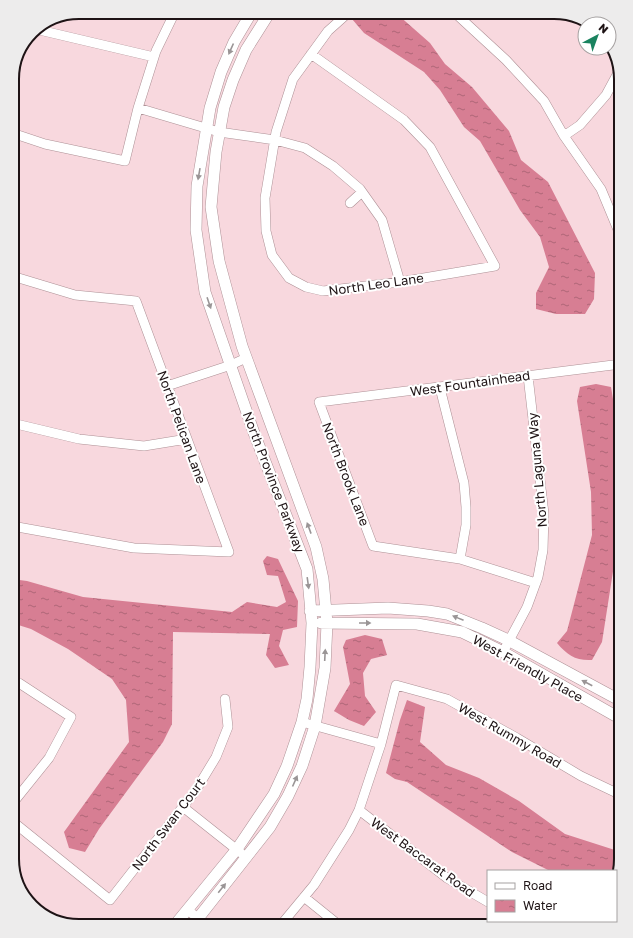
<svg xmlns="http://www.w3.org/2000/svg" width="633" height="938" font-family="'Golos Text',sans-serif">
<defs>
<pattern id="water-ripples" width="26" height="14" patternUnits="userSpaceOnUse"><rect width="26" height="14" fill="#d77e93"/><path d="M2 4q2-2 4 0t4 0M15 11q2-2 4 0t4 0" fill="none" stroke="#ae6677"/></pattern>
</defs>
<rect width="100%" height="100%" fill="#f8d8de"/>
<path fill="url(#water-ripples)" d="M359 14H397L430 43 445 64 472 87 509 131 521 160 548 182 595 273 594 299 585 314H556L536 309V293L549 267 540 237 520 210 480 141 464 127 440 90 424 72 364 33 352 19Z
M596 384 611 387 621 447 619 533 602 642 592 660C576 661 567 655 557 643L567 631 592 535 591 492 577 401 580 387Z
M267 556 278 559 298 601 297 627 283 630 279 646 289 665 275 668 266 655 270 634 173 632 172 724 163 742 99 829 85 852 69 848 64 832 129 742 126 700 112 679 93 666 68 649 31 629 12 623V579L27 581 83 597 232 612 247 602 277 607 286 602 278 576 267 575 263 561Z
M365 635 382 639 387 655 371 659 363 673 365 696 376 712 364 726 349 720 334 711 350 684 343 647 346 640Z
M407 700 425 707 420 742 446 765 479 778 519 801 565 834 621 852V860L616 878V871H550L512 852 407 782 395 779 386 773 400 720Z"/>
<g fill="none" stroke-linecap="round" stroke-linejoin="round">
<g stroke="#ae9196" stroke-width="10">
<path id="minor" d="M455 13 506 60 544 101 564 136 601 189 621 237
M35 29 154 57
M311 54 404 120 430 147 495 266 400 282 323 291 306 287 289 278 272 255 266 231 265 198 276 132 293 79 328 31 347 14
M138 108 219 132 275 140 305 148 333 166 360 189 382 220 400 282
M12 133 45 144 125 161 138 108 156 51 173 16
M564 136 580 125 606 95 619 71
M350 203 362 192
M167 386 231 365 246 358
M440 388 464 483 466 507V525L460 559
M12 423 79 439 144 446 187 439
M12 526 134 548 229 552 136 301 75 295 12 276
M536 583 460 559 373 546 319 402 621 364
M503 652 527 607 538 577 543 550 544 514 528 376
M302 722 381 744
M12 804 49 758 71 717 19 683 12 680
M183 807 241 853
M359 810 447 878 488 902
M12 821 110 900 196 790 216 757 228 727 225 699
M304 897 340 926
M188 910 207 926
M528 921 539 926
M280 926 314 885 349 830 359 810 381 744 396 685 447 699 517 738 581 776 621 795"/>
</g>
<g stroke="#ae9196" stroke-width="12">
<path id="tertiary" d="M310 611 388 608 428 611 447 614 482 628 508 640 621 701
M321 623 417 624 462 632 503 652 621 719
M174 926 237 849 274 794 287 766 302 722 307 699 310 667 312 623 307 569 254 433 205 292 196 230 197 186 210 108 221 72 234 42 250 15
M192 926 270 827 288 796 302 766 315 726 325 668 327 623 323 579 316 547 242 346 219 261 211 207 216 152 224 107 233 80 246 50 268 15"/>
</g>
<use href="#minor" stroke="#fff" stroke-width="9"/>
<use href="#tertiary" stroke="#fff" stroke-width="11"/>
</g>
<defs><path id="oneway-solid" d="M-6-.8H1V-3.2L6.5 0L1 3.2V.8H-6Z"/></defs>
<g fill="#9a9596">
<use href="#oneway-solid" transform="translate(231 49) rotate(114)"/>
<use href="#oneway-solid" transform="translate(199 174) rotate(100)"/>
<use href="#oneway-solid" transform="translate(209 303) rotate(71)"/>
<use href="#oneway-solid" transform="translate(309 528) rotate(-110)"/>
<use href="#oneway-solid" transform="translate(308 583) rotate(82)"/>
<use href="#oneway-solid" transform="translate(458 618) rotate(-158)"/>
<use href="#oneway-solid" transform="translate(365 623)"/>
<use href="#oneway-solid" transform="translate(325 655) rotate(-87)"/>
<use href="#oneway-solid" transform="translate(587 683) rotate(-152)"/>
<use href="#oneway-solid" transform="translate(295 781) rotate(-66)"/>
<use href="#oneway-solid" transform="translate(222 888) rotate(-51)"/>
</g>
<g text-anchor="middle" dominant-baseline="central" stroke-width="4" stroke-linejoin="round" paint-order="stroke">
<g font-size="13" fill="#1e1315" stroke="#fff">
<text transform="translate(376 284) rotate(-8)">North Leo Lane</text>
<text transform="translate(470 383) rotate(-8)">West Fountainhead</text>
<text transform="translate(182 427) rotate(70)">North Pelican Lane</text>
<text transform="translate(537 470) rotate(-95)">North Laguna Way</text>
<text transform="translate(346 474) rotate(69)">North Brook Lane</text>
<text transform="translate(274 482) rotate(69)">North Province Parkway</text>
<text transform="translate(528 668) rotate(29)">West Friendly Place</text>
<text transform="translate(510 735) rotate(30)">West Rummy Road</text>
<text transform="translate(168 824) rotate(-53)">North Swan Court</text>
<text transform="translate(423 857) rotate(36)">West Baccarat Road</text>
</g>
</g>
<path d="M0 0H633V938H0ZM79 19H554A60 60 0 0 1 614 79V859A60 60 0 0 1 554 919H79A60 60 0 0 1 19 859V79A60 60 0 0 1 79 19Z" fill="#edecec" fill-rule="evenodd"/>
<path fill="none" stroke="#1e1315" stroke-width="2" d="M79 19H554A60 60 0 0 1 614 79V859A60 60 0 0 1 554 919H79A60 60 0 0 1 19 859V79A60 60 0 0 1 79 19Z"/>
<rect x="487" y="870" width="130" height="52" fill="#ffffff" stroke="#a5a1a1"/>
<rect x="495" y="883" width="20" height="6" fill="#ffffff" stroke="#a5a1a1"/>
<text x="523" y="890" font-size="12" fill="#1e1315">Road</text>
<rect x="495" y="900" width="20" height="12" fill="url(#water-ripples)" stroke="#a5a1a1"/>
<text x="523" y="910" font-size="12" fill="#1e1315">Water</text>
<g transform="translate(597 36) rotate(41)"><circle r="19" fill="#ffffff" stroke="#a5a1a1"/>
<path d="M0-3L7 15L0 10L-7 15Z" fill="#1a835f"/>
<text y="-6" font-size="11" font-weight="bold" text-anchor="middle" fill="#1e1315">N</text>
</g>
</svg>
